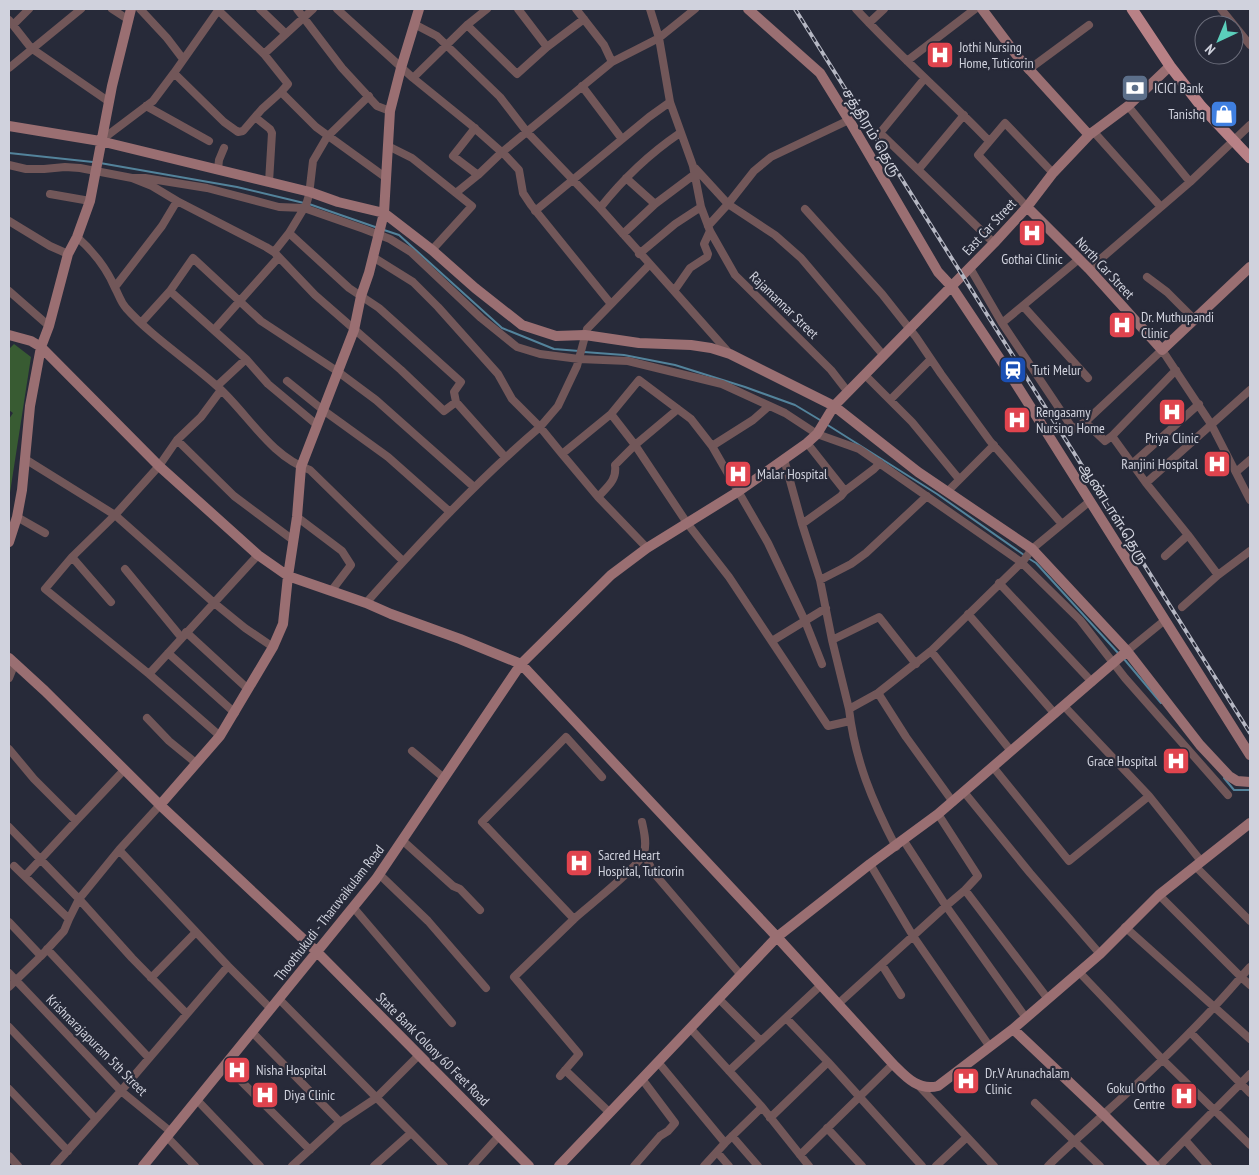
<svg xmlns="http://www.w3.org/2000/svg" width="1259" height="1175" font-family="'PT Sans Narrow','Noto Sans Tamil',sans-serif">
<rect width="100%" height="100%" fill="#272a39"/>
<path fill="#385b32" d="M14 344 31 357 9 499V419L13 413 9 410V349Z"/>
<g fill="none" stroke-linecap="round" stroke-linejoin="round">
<path stroke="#53839b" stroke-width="2" d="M9 153 93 162
M100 163 237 187 304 203
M309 204 378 228
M384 230 399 235 502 328 554 349 579 351
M584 352 624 355 675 365 745 387 795 405 820 420
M826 424 937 494 1024 555
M1028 558 1036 563 1119 654
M1124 659 1161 703
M1224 778 1234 790H1250"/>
<path stroke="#725759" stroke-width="8" d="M112 9 129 20
M140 9 167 38 183 59
M260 9 286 34
M297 9 342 68 377 106 390 111
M337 9 413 78 471 125 506 156 519 170 523 193 531 205 611 304
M518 9 547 47
M576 9 604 45 612 62
M650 9 659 38 670 102 693 166 701 207 710 231 704 244 708 254 707 257 690 268 674 291 729 353
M856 9C898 55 946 96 989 141
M1221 9 1234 25
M218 10 264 54 288 84 281 92 316 127 385 177
M9 20 31 48 108 101
M869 23 884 9
M13 25 29 9
M416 25 437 36 500 97 527 132 600 208 674 291
M467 25 517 74 547 47 584 19
M1234 25 1250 45
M264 54 313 9
M907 61 975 9
M9 68 81 9
M1028 70 1089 25
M174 73 224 122 238 132 243 131 262 109 281 92
M413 78 467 25 487 9
M925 78 880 133 994 243
M582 86 622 139
M369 96 327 137 313 161 309 195 306 205 289 233 349 288 379 308 461 382 454 392 456 402
M146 106 209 141
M1128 106 1190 182
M255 117 270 129 272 133 269 182
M475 128 453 156 478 175
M1093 131 1161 207
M100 141 153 101 174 73 219 9
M388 146 412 158 472 206 432 250
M9 165 26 169H44L65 167 80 168 132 178 152 186 177 201 266 247 274 252 315 295 401 370 444 411 456 402 505 457
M695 168 728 204 775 235 801 258 884 356
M218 169 219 160 224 148
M918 170 964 115
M132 178H145L207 188 279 207 304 208 364 229 390 239 411 252 481 318 517 347 540 354 579 359 628 361 722 384 785 413 817 434 859 449 1021 562 1080 620 1125 678 1228 795
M626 178 655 204
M457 192 478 175 501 153 612 62 659 38 695 9
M50 194 90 201
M1027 207 978 155 1005 123 1053 173
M600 208C623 179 649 154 680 133
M805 209 882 294 916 337 941 374 990 441 1061 523
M535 211 649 117 670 102
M9 221 50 246 68 254
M708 226 728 204 754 171 771 157 849 120
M710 231 735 275 831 370 848 392
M623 234 655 204 695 174
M77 237C92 250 107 269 115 288 119 295 120 301 126 308 153 338 188 360 218 387 248 414 270 456 310 470L403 561
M274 252 289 233
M639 254 675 224 701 207
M373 257 413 282 438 307 498 374 512 399 540 427 558 406 577 366 587 329 649 265
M970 268 1002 323 1073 429 1085 422 1162 350 1211 424 1250 500
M1089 269 1190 182 1250 125
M1147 277 1167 292 1194 319
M115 287 162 226 177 201
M9 291 49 326
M170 291 246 359 268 384 317 425
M1024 307 1088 378
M141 323 170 291 193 258 261 321 337 371 376 400 474 487
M1002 323 1079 259
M214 330 278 258
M865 375 912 422 959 479
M287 381 323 410 388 457 450 512
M217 386 246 359
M221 390 201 417 177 440 159 466 115 515 213 602 245 628 273 647
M890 400 931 359
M611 414 562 454 598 497 647 548
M1085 422 1105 441 1112 436
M177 440 234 496 293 540
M807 443 845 491
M712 446 753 420 769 406
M25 459 115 515 72 557 45 589 149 674
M784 459 802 524 820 580 832 640
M1133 463 1199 404
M1236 472 1250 460
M1146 483 1250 390
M947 492 994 445
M598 497C608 486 617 480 615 465L635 445 678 409
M17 517 45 533
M297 517 342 551 351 565 332 590
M802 524 841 496 845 491 874 469 880 463
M1188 535 1218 575
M1165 556 1188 535 1146 483 1112 436 1176 370
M72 557 111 602
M125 569 181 637
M820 580 851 564 866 553 927 496
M999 583 1092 682
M366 603C421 541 477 481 540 427L562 454
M1182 607 1218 575 1250 551
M968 614 1055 714
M186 632 248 689
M772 641 826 608
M931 651 1024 560 1032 549 1090 501
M1127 651 1165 620
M168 653 235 713
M822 664 805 621 768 543 712 446 691 419 639 380 611 414 635 445 687 523 729 577 828 726 850 721
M9 678 15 663
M878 693 906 737 953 802
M1064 706 1149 796 1201 861
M849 709 832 640 879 617 916 664
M147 718 169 741 196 763
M220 736 149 674 258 555
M9 749 34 779 76 821 124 770
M412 751 444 778
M993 767 1069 861 1149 796
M602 777 566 737 482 822 574 919C587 907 639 867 644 853 647 843 644 831 642 822
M964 792 1030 873 1100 954
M160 805 119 850 79 899 132 958 187 1014
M938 814 978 876 965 890
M9 827 79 899 69 919
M402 840 453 886 460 889 480 910
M904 841 946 906 965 890 1048 999
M896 847C872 801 855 760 849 709L878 693 931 651 1011 751
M119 850 228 966 271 1009
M644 853 653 872 740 974
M870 864 913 936 946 906 1026 1018
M14 866 69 919 64 931 41 956
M1195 866 1250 921
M379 874 428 921 486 988
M25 876 76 821
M1159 895 1241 977 1250 967
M353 907 452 1023
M9 922 41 956 9 987
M1125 927 1250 1039
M47 949 149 1058
M882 965 901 995
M1079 972 1162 1059 1250 1145
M9 973 121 1091 171 1132
M151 978 196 932
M718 998 761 1041
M279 999 444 1166
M838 1004 913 936 990 1047
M786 1018 828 1062 922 1166
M9 1027 96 1119
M690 1028 762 1107 809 1166
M252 1032 340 1122
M1190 1032 1250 1093
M658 1062 725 1143 704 1166
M225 1065 310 1150
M565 1070 610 1113
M729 1071 821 985
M560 1076 579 1054 514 977 574 919
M919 1086 967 1137
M9 1089 68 1151
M197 1100 260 1166
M1035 1103 1100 1166
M770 1118 828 1062
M827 1128 862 1166
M732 1136 758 1166
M167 1137 195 1166
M1185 1140 1208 1166
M725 1143 762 1107
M717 1152 729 1166
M800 1155 893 1064
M9 1156 18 1166
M54 1166 121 1091 228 966
M292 1166 340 1122 376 1098 419 1055
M374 1166 411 1133
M472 1166 499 1136
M634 1166 660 1136 668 1131 675 1123 642 1079
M936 1166 967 1137 994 1166
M1048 1166C1066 1148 1085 1132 1104 1114 1152 1071 1199 1026 1241 977L1250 985
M1159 1166 1250 1074"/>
<path stroke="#9a6f72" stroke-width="10" d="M748 9 820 73 849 120 938 272 952 287 1006 368 1250 755
M982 9 1018 57 1089 135
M9 126 100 141 310 192 338 202 384 213 432 250 475 288 522 325 556 336 585 335 639 343 691 345 711 348 730 354 834 406 918 472 1032 549 1127 651 1200 745 1229 776 1237 781 1250 782
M1027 207 1089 269 1162 350 1250 267
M9 335 31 341 41 347 159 466 258 555 288 576 366 603 391 614 460 639 521 664 777 937 893 1064C906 1077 918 1091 938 1086L1013 1029 1104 1115 1155 1166
M9 542 17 517 22 490 30 406 41 347 49 326 68 254 77 237 90 201 112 86 131 9
M9 658 45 691 160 805 317 952 529 1166
M160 805 220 736 273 647 283 624 288 576 297 517 301 467 354 330 361 296 369 273 384 213 390 111 401 68 419 9
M1013 1029 1100 954 1159 895 1250 823
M143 1166 376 879 521 664 611 575 647 548 739 491 807 443 817 434 834 406 994 243 1027 207 1053 173 1089 135 1128 106 1170 66
M559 1166 777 937 870 864 938 814 1127 651"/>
<path stroke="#b88186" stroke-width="11" d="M1132 9 1170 66 1201 106 1250 158"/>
<g stroke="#b5b7c3" stroke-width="4">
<path id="rail" d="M795 9 1250 733"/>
</g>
<use href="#rail" stroke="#272a39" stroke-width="2" stroke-dasharray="5.5" stroke-linecap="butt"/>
</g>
<defs>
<g id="hospital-square" transform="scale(1.4375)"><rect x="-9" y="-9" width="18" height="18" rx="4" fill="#e0444e" stroke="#272a39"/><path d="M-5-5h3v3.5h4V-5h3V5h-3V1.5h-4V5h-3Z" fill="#fff"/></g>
<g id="bank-square" transform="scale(1.4375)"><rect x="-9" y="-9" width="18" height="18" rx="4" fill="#5c6f8a" stroke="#272a39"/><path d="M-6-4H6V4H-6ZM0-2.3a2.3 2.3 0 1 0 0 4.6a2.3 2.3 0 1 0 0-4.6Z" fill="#fff"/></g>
<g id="shop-square" transform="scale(1.4375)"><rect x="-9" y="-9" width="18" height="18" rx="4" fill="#3f7fe0" stroke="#272a39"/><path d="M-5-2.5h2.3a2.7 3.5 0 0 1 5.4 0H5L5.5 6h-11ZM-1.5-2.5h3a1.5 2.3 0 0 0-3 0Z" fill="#fff"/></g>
<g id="station-square" transform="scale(1.4375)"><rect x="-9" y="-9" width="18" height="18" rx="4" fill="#1a4fb4" stroke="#272a39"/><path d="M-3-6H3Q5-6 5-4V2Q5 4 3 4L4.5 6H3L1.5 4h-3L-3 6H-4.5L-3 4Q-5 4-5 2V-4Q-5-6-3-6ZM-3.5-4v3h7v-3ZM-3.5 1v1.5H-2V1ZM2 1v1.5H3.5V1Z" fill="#fff"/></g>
</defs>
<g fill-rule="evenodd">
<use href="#hospital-square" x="940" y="55"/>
<use href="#bank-square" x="1135" y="88"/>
<use href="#shop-square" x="1224" y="114"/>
<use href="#hospital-square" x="1032" y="233"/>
<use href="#hospital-square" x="1122" y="325"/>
<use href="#station-square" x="1013" y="370"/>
<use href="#hospital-square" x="1172" y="412"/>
<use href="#hospital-square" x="1017" y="420"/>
<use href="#hospital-square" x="1217" y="464"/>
<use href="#hospital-square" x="738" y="474"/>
<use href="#hospital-square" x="1176" y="761"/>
<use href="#hospital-square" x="579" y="863"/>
<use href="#hospital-square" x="237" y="1070"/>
<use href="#hospital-square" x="966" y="1081"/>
<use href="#hospital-square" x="265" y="1095"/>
<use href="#hospital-square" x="1184" y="1096"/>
</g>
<g text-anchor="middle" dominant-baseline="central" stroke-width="4.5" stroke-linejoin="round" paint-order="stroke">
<g font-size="14" fill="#d0d2dd" stroke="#272a39" text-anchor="start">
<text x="959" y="47">Jothi Nursing<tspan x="959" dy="16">Home, Tuticorin</tspan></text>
<text x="1154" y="88">ICICI Bank</text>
<text x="1205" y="114" text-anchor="end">Tanishq</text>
<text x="1032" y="259" text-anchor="middle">Gothai Clinic</text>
<text x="1141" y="317">Dr. Muthupandi<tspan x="1141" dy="16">Clinic</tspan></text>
<text x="1032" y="370">Tuti Melur</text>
<text x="1036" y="412">Rengasamy<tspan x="1036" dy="16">Nursing Home</tspan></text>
<text x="1172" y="438" text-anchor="middle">Priya Clinic</text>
<text x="1198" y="464" text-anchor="end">Ranjini Hospital</text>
<text x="757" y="474">Malar Hospital</text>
<text x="1157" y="761" text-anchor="end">Grace Hospital</text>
<text x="598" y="855">Sacred Heart<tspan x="598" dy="16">Hospital, Tuticorin</tspan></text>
<text x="256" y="1070">Nisha Hospital</text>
<text x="985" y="1073">Dr.V Arunachalam<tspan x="985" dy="16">Clinic</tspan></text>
<text x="1165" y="1088" text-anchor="end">Gokul Ortho<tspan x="1165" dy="16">Centre</tspan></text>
<text x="284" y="1095">Diya Clinic</text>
</g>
<g font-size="14" fill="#d0d2dd" stroke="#272a39">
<text transform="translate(872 132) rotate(59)">சத்திரம் தெரு</text>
<text transform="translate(989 227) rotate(-47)">East Car Street</text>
<text transform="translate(1105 268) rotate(47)">North Car Street</text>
<text transform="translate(784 305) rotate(44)">Rajamannar Street</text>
<text transform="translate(1114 513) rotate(58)">ஆண்டாள் தெரு</text>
<text transform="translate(329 913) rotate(-52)">Thoothukudi - Tharuvaikulam Road</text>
<text transform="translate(97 1045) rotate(45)">Krishnarajapuram 5th Street</text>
<text transform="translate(433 1049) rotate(45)">State Bank Colony 60 Feet Road</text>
</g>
</g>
<rect width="1259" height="1175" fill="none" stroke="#d0d2dd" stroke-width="20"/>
<g transform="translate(1219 40) rotate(224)"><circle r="24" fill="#272a39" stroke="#6b6d7b"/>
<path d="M0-4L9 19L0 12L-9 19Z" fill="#5bcebb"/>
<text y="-8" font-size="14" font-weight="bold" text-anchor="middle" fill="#d0d2dd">N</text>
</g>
</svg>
